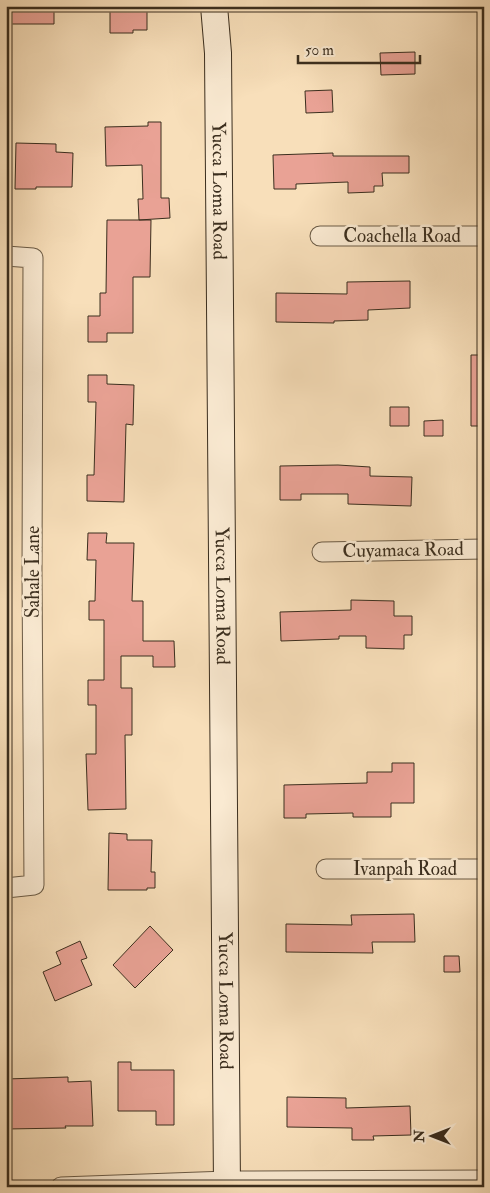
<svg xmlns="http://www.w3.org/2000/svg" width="490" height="1193" font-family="'IM FELL Double Pica',serif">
<rect width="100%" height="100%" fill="#f8dfba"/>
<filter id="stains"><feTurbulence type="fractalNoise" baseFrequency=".004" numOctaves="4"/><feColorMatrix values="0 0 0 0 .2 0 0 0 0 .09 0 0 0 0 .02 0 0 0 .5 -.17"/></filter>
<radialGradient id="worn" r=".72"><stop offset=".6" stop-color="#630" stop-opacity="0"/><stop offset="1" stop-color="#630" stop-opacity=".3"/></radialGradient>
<path fill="#e9a295" stroke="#3b2e1e" d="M7 6H54V24H7Z
M110 6H147V30H133V33H110Z
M415 52V74L381 75 380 53Z
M332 90 333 112 306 113 305 91Z
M148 122H161V198H169L170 218 139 220 138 199H143L142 165 106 166 105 127 148 126Z
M16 143 56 144V152L73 153 72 187H36V189H15Z
M333 153V156H409V173H382L383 186H374V192L348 193V182L296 184V189H274L273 155Z
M107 220H151L150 277H133V333H107V342H88V316H100V293H106Z
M410 281V308L368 310V320L334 321V323L276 322V293L347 294V282Z
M471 355H484V426H471Z
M88 375H107V384L134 385 133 425 126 424 124 502 87 501V475H94L96 402H88Z
M390 407H409V426H390Z
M443 420V436H424V421Z
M338 465 370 467V476L412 477 411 506 348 504V494H301V500H280V466Z
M88 533H107L106 543H134L132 601H143V641H174L175 667H153V656H121V688H132V735H125L126 809 88 810 86 754H96V705H88V680H104V620H89V601H95L96 560H87Z
M351 600 394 601V616H412V635H404V649L366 648V636H339V639L281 641 280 612 351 610Z
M392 763H414V803H391V817H353V813L306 814V818H284V785L367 783V772H392Z
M109 833 127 834V840H152L151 872H155V888H147V890H108Z
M414 914 415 942H372L373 953 286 952V924L352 925 351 915Z
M150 926 173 950 135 988 113 965Z
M80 941 87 958 81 960 92 985 55 1001 43 972 61 964 56 952Z
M444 956H459L460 972H444Z
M118 1062H131V1070H174V1125H156V1111H118Z
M68 1077V1082L91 1081 93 1126H65L66 1128 6 1129V1079Z
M287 1097 346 1098V1108L410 1106 411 1135 373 1136 374 1140H352V1128L287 1127Z"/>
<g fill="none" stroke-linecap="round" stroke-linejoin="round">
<g stroke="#6a5a45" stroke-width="21">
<path id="street" d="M320 236H484
M6 256 33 258 32 573 34 885 6 888
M322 552 484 549
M326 869H484
M61 1187 227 1181 484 1180"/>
</g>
<g stroke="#3b2e1e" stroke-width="28">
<g id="secondary">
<path id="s1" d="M214 6 218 53 227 1187"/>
</g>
</g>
<use href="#street" stroke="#faead2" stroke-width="19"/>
<use href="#secondary" stroke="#faead2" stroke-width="26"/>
</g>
<g text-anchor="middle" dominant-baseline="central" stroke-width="5" stroke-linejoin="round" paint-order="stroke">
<g font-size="19" fill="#3b2e1e" stroke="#faead2">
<text stroke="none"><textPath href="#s1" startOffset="185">Yucca Loma Road</textPath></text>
<text x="402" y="236">Coachella Road</text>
<text transform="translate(403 550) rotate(-1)">Cuyamaca Road</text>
<text transform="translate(33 572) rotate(-90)">Sahale Lane</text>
<text stroke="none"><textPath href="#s1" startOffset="590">Yucca Loma Road</textPath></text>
<text x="405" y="869">Ivanpah Road</text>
<text stroke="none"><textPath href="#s1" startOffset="995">Yucca Loma Road</textPath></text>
</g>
</g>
<rect width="490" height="1193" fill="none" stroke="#f8dfba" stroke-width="25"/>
<rect x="8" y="8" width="475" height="1178" fill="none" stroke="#3b2e1e" stroke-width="2.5"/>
<rect x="12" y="12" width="465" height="1168" fill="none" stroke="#3b2e1e"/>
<g transform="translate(432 1136) rotate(270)" stroke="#faead2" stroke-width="4" paint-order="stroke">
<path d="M0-4L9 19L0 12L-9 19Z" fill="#3b2e1e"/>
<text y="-8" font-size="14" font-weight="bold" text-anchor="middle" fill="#3b2e1e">N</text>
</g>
<path d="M298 55v8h122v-8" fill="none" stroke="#3b2e1e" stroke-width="2.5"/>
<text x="305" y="55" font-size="15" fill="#3b2e1e" stroke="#faead2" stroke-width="4" paint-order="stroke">50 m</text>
<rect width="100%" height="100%" filter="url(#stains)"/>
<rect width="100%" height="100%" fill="url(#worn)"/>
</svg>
